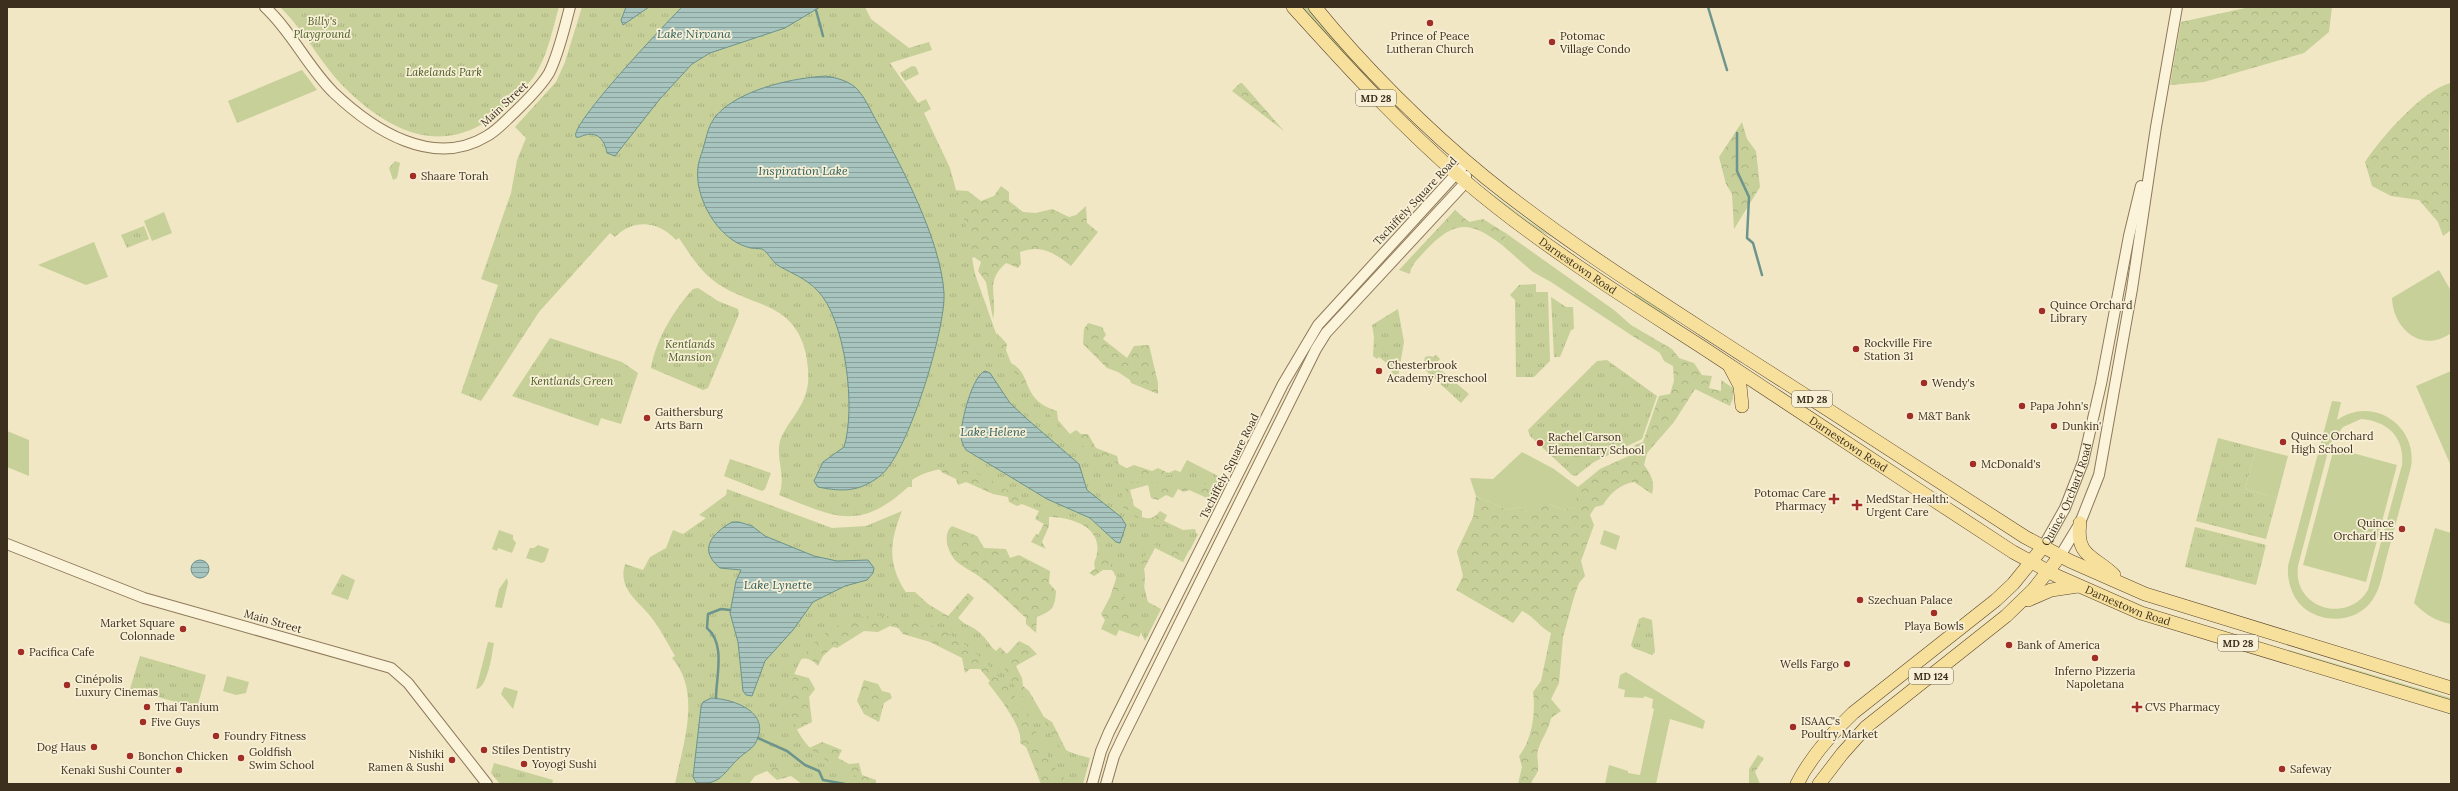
<svg xmlns="http://www.w3.org/2000/svg" width="2458" height="791" font-family="Lora,serif">
<defs>
<pattern id="forest-crowns" width="20" height="18" patternUnits="userSpaceOnUse"><rect width="20" height="18" fill="#c6d098"/><path d="M2 6a3 3 0 1 1 6 0M12 15a3 3 0 1 1 6 0" fill="none" stroke="#abb383"/></pattern>
<pattern id="park-tufts" width="24" height="20" patternUnits="userSpaceOnUse"><rect width="24" height="20" fill="#c6d098"/><path d="M3 7l-1-3M5 7V3M7 7l1-3M15 17l-1-3M17 17v-4M19 17l1-3" fill="none" stroke="#abb383"/></pattern>
<pattern id="water-rules" width="6" height="5" patternUnits="userSpaceOnUse"><rect width="6" height="5" fill="#a7c4be"/><path d="M0 2.5h6" fill="none" stroke="#89a09a"/></pattern>
</defs>
<rect width="100%" height="100%" fill="#f1e7c5"/>
<path fill="#c6d098" fill-rule="evenodd" d="M1300 7H1309L1404 113 1389 102Z
M302 70 317 90 237 123 228 101Z
M1480 185 1527 220 1623 285 1552 237 1530 226Z
M164 212 172 233 152 241 144 221Z
M1507 234 1614 310 1631 325V335L1551 282 1533 272 1502 245Z
M94 242 108 277 86 285 38 265Z
M2439 270 2451 291V333C2422 354 2393 329 2392 298Z
M1639 293 1691 333 1632 295Z
M2451 371V466L2416 386Z
M2332 401 2341 402 2337 420C2372 395 2418 425 2411 467 2403 497 2395 526 2387 556 2383 570 2381 587 2373 599 2359 621 2329 624 2308 611 2293 601 2287 584 2288 566ZM2361 419C2388 421 2405 438 2402 465L2368 590C2347 625 2292 608 2298 566L2330 444 2343 427Z
M7 431 29 440V476L7 467Z
M2256 448 2288 456 2277 498 2245 489Z
M2334 448 2397 465 2366 582 2303 565Z
M1522 452 1554 469 1578 487 1576 507 1563 510 1550 504 1528 512 1519 507 1508 510 1476 496 1470 478 1493 479Z
M2435 528 2451 533V624C2435 621 2425 614 2414 603Z
M499 530 513 535V539L516 543 512 553 498 548 497 551 492 549Z
M1604 530 1620 536 1616 550 1600 544Z
M538 545 549 549 545 561 542 563 526 558 530 548H534Z
M507 578 508 583 502 608 495 607 499 589Z
M488 642 494 643C492 653 488 688 476 689Z
M2289 650 2451 698V701L2288 651Z
M1626 672 1705 721 1703 729 1670 719 1656 784H1605L1609 765 1628 771V773L1640 775 1654 709 1652 708 1653 699 1644 696V698L1624 697 1625 690 1618 688 1620 675Z
M227 676 249 682 246 693 236 695 223 691Z
M504 687 518 691 513 709 501 694Z"/>
<path fill="url(#forest-crowns)" d="M2250 7H2332L2329 32 2304 53 2204 82 2170 85 2181 22Z
M1240 83H1242L1284 131 1232 91Z
M2451 83 2449 133 2451 230 2443 236 2438 222 2419 200 2391 196 2372 186 2365 162C2380 139 2423 89 2451 83Z
M1742 122 1747 139 1756 151 1760 187 1734 229 1732 194 1726 184 1719 157Z
M1001 186 1009 192V201L1023 212 1036 213 1052 209 1069 217 1076 215 1086 206 1087 223 1098 232 1071 266C1054 253 1042 244 1020 252L1021 264 1018 268 1006 263C984 282 998 296 993 319L986 282 978 271 981 262 974 257 966 262 950 190 968 191 981 201 994 196Z
M1455 210 1469 222 1483 219 1507 234 1502 245C1469 219 1453 221 1425 251 1419 258 1411 264 1410 274L1399 270Z
M1088 323 1102 327 1106 335 1103 339 1127 358 1134 346 1149 345 1158 383V394L1131 383 1130 380 1118 372 1107 368 1083 344 1084 329Z
M1631 325 1672 349 1679 358 1694 363 1702 375 1712 376 1709 388 1721 391V380L1733 388V398L1730 406 1695 389 1674 422 1647 453 1644 465C1651 474 1655 482 1652 494L1634 482C1621 484 1610 493 1603 505L1595 507 1590 515 1594 525 1581 561 1585 576 1579 583 1574 597 1563 637 1559 683 1551 699 1561 711 1551 718C1549 730 1541 739 1538 750 1536 756 1539 764 1538 770 1537 775 1532 779 1531 784H1518L1522 767 1519 756C1532 741 1536 711 1533 692L1541 681 1551 633C1537 625 1536 618 1522 611L1513 623 1456 590 1463 576 1457 551 1473 517 1476 496 1508 510 1519 507 1528 512 1533 505 1550 504 1563 510 1575 507 1578 487 1600 469 1631 455 1635 445 1643 442 1659 396 1670 394 1674 381 1673 366 1664 361 1660 353 1631 335Z
M997 333 1007 344 1006 350 1011 363C1034 375 1019 399 1057 411L1058 420 1070 434 1076 430 1081 434H1088L1096 448 1117 456 1119 464 1125 469 1134 465 1152 471 1158 468 1168 473 1175 470 1180 472 1187 468 1222 480V487L1207 498 1189 490 1184 492 1178 489 1173 498 1166 495 1158 500 1151 498 1148 485 1130 490 1134 506 1142 511V517C1150 520 1154 518 1160 511L1167 515 1164 521 1183 530 1195 529 1197 535 1183 562 1155 548 1144 569C1147 580 1142 590 1144 602L1154 607 1139 637 1119 630 1116 636 1101 629 1105 620 1101 614 1110 597 1117 576 1112 570H1103L1094 576 1089 573 1095 569C1093 561 1096 560 1097 554 1102 526 1070 517 1049 517V526L1042 542 1046 549 1031 542 1036 534 1038 535 1044 524 1035 519 1039 511 1022 504 1017 506 1009 502 1008 497 993 494 966 482 958 485 956 479 943 473 940 470 941 465 1046 436 992 342Z
M952 526 977 536 984 548 1006 549 1010 558 1019 555 1050 571 1049 583 1056 591C1055 608 1052 611 1037 617L1036 633 1026 624V618C1011 605 996 589 980 577 972 571 962 567 955 560 948 552 942 534 952 526Z
M902 592H915L928 604 948 616 968 593 974 598 958 618 996 651 1000 647 1007 654 1019 641 1029 646 1037 654 1016 666 1022 678 1023 686 1029 691 1044 717 1052 722 1068 754 1076 781 1072 784H1041L1026 747 1020 743C1024 728 998 696 988 683L990 681 980 669H970L965 673 962 658 930 642 903 634 898 628 890 626 878 632 864 631 837 648 833 647 823 656 818 666C811 659 806 656 796 661L820 630Z
M783 671 809 678 815 689 809 697 812 722 794 731 809 748 822 742 842 750 838 758 849 764 859 763 862 775 876 780V784H802L791 776 777 780 767 771 755 776 749 784H737Z
M864 680 878 684 882 691 890 693 892 698 884 703 879 722 864 714 857 701Z
M1758 755 1764 758 1755 772 1760 784H1749V769Z"/>
<path fill="url(#park-tufts)" d="M280 7H559C553 27 549 49 539 68 533 81 520 92 510 102 454 159 396 139 344 87 320 63 305 31 280 7Z
M582 7H865L871 19 909 48 929 42 932 50 890 63 918 103 926 99 931 109 924 113 950 168 967 230 975 274 1004 356 1025 390 1077 443 1148 479 1180 473 1187 460 1222 478 1223 481 1220 489 1210 484 1130 482C1127 488 1120 494 1121 501 1122 522 1181 530 1198 534L1190 550 1174 551 1151 544 1139 567 1148 602 1161 609 1145 641 1096 533C1085 516 1068 519 1050 513 1019 503 993 474 959 469 942 467 926 471 912 480V487H908C858 533 833 516 779 495 787 475 774 457 781 438 788 422 801 410 806 393 810 380 808 367 806 354 794 302 755 308 718 284 701 272 690 255 679 238L676 240C659 221 633 218 615 237L610 233 539 312 481 401 461 393 498 285 481 279 511 193 517 160 526 138 515 127 556 82 565 62Z
M912 66 916 67 919 74 905 81 900 73Z
M395 161 400 163 397 178 393 180 389 168Z
M144 226 149 239 127 248 121 235Z
M1536 284V292H1548L1550 361 1534 377H1516L1515 300 1510 295 1519 285Z
M698 288 718 301 738 309 739 314 708 388 703 390 651 368C656 339 674 310 693 289Z
M1551 297 1566 307H1573L1574 329 1571 330 1560 357H1554Z
M1398 309 1404 342 1398 377 1391 372 1394 369 1379 357 1377 359 1373 356 1374 337 1372 325Z
M550 338 622 362 638 373 621 424 601 418 598 426 512 396Z
M1436 355 1440 359 1435 365 1469 394 1461 403 1423 368 1426 366 1424 362 1425 357 1429 356 1433 357Z
M1607 360 1657 396 1642 439 1594 462 1576 476 1572 475 1530 436 1528 430 1597 361Z
M2218 438 2256 448 2245 489 2277 498 2266 539 2196 521Z
M730 459 771 473 765 489 762 491 724 476Z
M727 489 832 528 866 526 902 511C890 541 887 562 905 591 922 621 964 613 984 637 998 653 1006 674 1018 691 1024 699 1033 704 1039 713 1045 720 1047 729 1052 737 1060 751 1075 754 1090 758L1083 784C1073 784 1066 781 1059 773 1045 757 1038 733 1027 715 1004 677 964 633 920 622 900 617 876 613 857 618 806 631 770 690 802 738 818 762 846 768 868 784H807L788 770 773 767 759 770 745 784H675C683 744 702 692 672 658L675 656C668 644 662 632 654 621 641 602 617 591 625 564L643 570 650 557 666 548 673 530 683 534 706 518 699 515 726 495Z
M2195 527 2266 545 2256 585 2185 567Z
M342 574 355 580 348 600 331 594Z
M1643 617 1652 620 1655 652 1652 655 1633 648 1631 645 1639 619Z
M140 656 206 675 197 708 130 689Z
M494 763 553 780 552 784H500L491 773Z"/>
<path fill="url(#water-rules)" stroke="#6d948d" d="M626 7H649L623 25 621 20Z
M682 7H820L785 28 710 53 692 64 659 100 615 156 607 153C605 142 599 131 585 135 581 136 580 138 576 137 568 126 668 21 682 7Z
M826 76C837 78 850 81 858 90 866 99 871 112 877 122 902 167 941 241 944 293 946 328 908 455 880 476 859 492 843 492 818 487L814 481 823 462 844 447C856 409 846 319 817 290 805 278 793 274 779 266 771 261 769 253 762 249 757 248 752 249 747 247 717 238 694 197 698 167 699 160 701 155 703 149 708 132 708 122 723 109 748 88 793 78 826 76Z
M985 371 990 373 1010 403 1027 419 1079 464 1087 490 1121 517 1126 525 1120 543 1116 542 1090 518 1047 499 966 450C963 445 961 441 961 435 961 422 972 376 985 371Z
M732 522H739L752 526 765 536 814 556 837 561 868 560 874 568 873 573 867 580 845 586 813 602 793 630 765 661 752 696 746 695 743 691 738 642 730 613 736 581 741 570 720 568C697 549 713 533 732 522Z
M191 569a9 9 0 1 1 18 0a9 9 0 1 1-18 0Z
M711 698C735 699 773 713 755 744 751 750 744 753 739 758 723 773 722 784 697 784L693 777 701 707 703 702Z"/>
<g fill="none" stroke-linecap="round" stroke-linejoin="round">
<path stroke="#6d948d" stroke-width="2.5" d="M1708 7 1727 70
M816 10 823 36
M1737 133V171L1749 197 1747 238 1753 243 1762 275
M716 698C716 677 726 644 707 628L708 614 721 609 730 610
M758 738 787 751 805 765 819 771 823 780 845 784"/>
<g stroke="#8e795a" stroke-width="12">
<g id="minor">
<path d="M265 7C292 32 307 66 333 92 373 130 433 169 487 136 498 130 506 120 515 112 527 100 540 88 549 73 559 53 564 29 570 7"/>
<path d="M7 544 144 598 391 668 408 683 487 784"/>
<path id="s1" d="M2043 547 2065 508 2083 462 2101 384 2129 236 2141 186"/>
<path d="M2060 556 2080 523 2099 475 2132 289 2156 127 2177 7"/>
<path d="M1092 784 1101 751 1109 732 1283 384 1318 325 1467 162"/>
<path d="M1106 784 1114 756 1123 737 1316 349 1326 333 1466 182V176"/>
</g>
</g>
<g stroke="#5b462e" stroke-width="14">
<g id="major">
<path id="s2" d="M1293 7C1348 68 1403 128 1466 182 1540 245 1623 296 1705 349 1808 417 1910 485 2013 552L2057 576 2141 613 2451 707"/>
<path d="M1315 7C1363 66 1426 129 1486 178 1568 244 1658 300 1747 358 1840 417 1932 477 2025 537L2070 561 2145 594 2451 688"/>
<path d="M1730 367 1740 386 1742 406"/>
<path d="M2080 523C2075 557 2095 556 2114 575"/>
<path d="M2028 600 2051 590 2078 586"/>
<path d="M1797 784C1811 756 1831 734 1853 713L1996 600 2013 584 2043 547"/>
<path d="M1819 784 1842 754 1866 727 2006 616 2033 590 2060 556"/>
</g>
</g>
<use href="#minor" stroke="#fbf3da" stroke-width="10"/>
<use href="#major" stroke="#f6e09c" stroke-width="13"/>
</g>
<g fill="#a12e26" stroke="#f8f0d6" stroke-width="1.5">
<circle cx="1430" cy="23" r="4"/>
<circle cx="1552" cy="42" r="4"/>
<circle cx="413" cy="176" r="4"/>
<circle cx="2042" cy="311" r="4"/>
<circle cx="1856" cy="349" r="4"/>
<circle cx="1379" cy="371" r="4"/>
<circle cx="1924" cy="383" r="4"/>
<circle cx="2022" cy="406" r="4"/>
<circle cx="1910" cy="416" r="4"/>
<circle cx="647" cy="418" r="4"/>
<circle cx="2054" cy="426" r="4"/>
<circle cx="2283" cy="442" r="4"/>
<circle cx="1540" cy="443" r="4"/>
<circle cx="1973" cy="464" r="4"/>
<path d="M1832 493h4v4h4v4h-4v4h-4v-4h-4v-4h4z"/>
<path d="M1855 499h4v4h4v4h-4v4h-4v-4h-4v-4h4z"/>
<circle cx="2402" cy="529" r="4"/>
<circle cx="1860" cy="600" r="4"/>
<circle cx="1934" cy="613" r="4"/>
<circle cx="183" cy="629" r="4"/>
<circle cx="2009" cy="645" r="4"/>
<circle cx="21" cy="652" r="4"/>
<circle cx="2095" cy="658" r="4"/>
<circle cx="1847" cy="664" r="4"/>
<circle cx="67" cy="685" r="4"/>
<circle cx="147" cy="707" r="4"/>
<path d="M2135 701h4v4h4v4h-4v4h-4v-4h-4v-4h4z"/>
<circle cx="143" cy="722" r="4"/>
<circle cx="1793" cy="727" r="4"/>
<circle cx="216" cy="736" r="4"/>
<circle cx="94" cy="747" r="4"/>
<circle cx="484" cy="750" r="4"/>
<circle cx="130" cy="756" r="4"/>
<circle cx="241" cy="758" r="4"/>
<circle cx="452" cy="760" r="4"/>
<circle cx="524" cy="764" r="4"/>
<circle cx="2282" cy="769" r="4"/>
<circle cx="179" cy="770" r="4"/>
</g>
<g text-anchor="middle" dominant-baseline="central" stroke-width="3.5" stroke-linejoin="round" paint-order="stroke">
<g fill="#f8f0d6" stroke="#756955" stroke-width="1">
<rect x="1356" y="90" width="40" height="16" rx="3"/>
<rect x="1792" y="391" width="40" height="16" rx="3"/>
<rect x="2218" y="635" width="40" height="16" rx="3"/>
<rect x="1909" y="668" width="44" height="16" rx="3"/>
</g>
<g font-size="10" font-weight="bold" fill="#3d2f1e">
<text x="1376" y="98">MD 28</text>
<text x="1812" y="399">MD 28</text>
<text x="2238" y="643">MD 28</text>
<text x="1931" y="676">MD 124</text>
</g>
<g font-size="11" font-style="italic" fill="#495b24" stroke="#f8f0d6">
<text x="322" y="21">Billy's<tspan x="322" dy="13">Playground</tspan></text>
<text x="444" y="72">Lakelands Park</text>
<text x="690" y="344">Kentlands<tspan x="690" dy="13">Mansion</tspan></text>
<text x="572" y="381">Kentlands Green</text>
</g>
<g font-size="11" fill="#3d2f1e" stroke="#f8f0d6" text-anchor="start">
<text x="1430" y="36" text-anchor="middle">Prince of Peace<tspan x="1430" dy="13">Lutheran Church</tspan></text>
<text x="1560" y="36">Potomac<tspan x="1560" dy="13">Village Condo</tspan></text>
<text x="421" y="176">Shaare Torah</text>
<text x="2050" y="305">Quince Orchard<tspan x="2050" dy="13">Library</tspan></text>
<text x="1864" y="343">Rockville Fire<tspan x="1864" dy="13">Station 31</tspan></text>
<text x="1387" y="365">Chesterbrook<tspan x="1387" dy="13">Academy Preschool</tspan></text>
<text x="1932" y="383">Wendy's</text>
<text x="2030" y="406">Papa John's</text>
<text x="655" y="412">Gaithersburg<tspan x="655" dy="13">Arts Barn</tspan></text>
<text x="1918" y="416">M&amp;T Bank</text>
<text x="2062" y="426">Dunkin'</text>
<text x="2291" y="436">Quince Orchard<tspan x="2291" dy="13">High School</tspan></text>
<text x="1548" y="437">Rachel Carson<tspan x="1548" dy="13">Elementary School</tspan></text>
<text x="1981" y="464">McDonald's</text>
<text x="1826" y="493" text-anchor="end">Potomac Care<tspan x="1826" dy="13">Pharmacy</tspan></text>
<text x="1866" y="499">MedStar Health:<tspan x="1866" dy="13">Urgent Care</tspan></text>
<text x="2394" y="523" text-anchor="end">Quince<tspan x="2394" dy="13">Orchard HS</tspan></text>
<text x="1868" y="600">Szechuan Palace</text>
<text x="175" y="623" text-anchor="end">Market Square<tspan x="175" dy="13">Colonnade</tspan></text>
<text x="1934" y="626" text-anchor="middle">Playa Bowls</text>
<text x="2017" y="645">Bank of America</text>
<text x="29" y="652">Pacifica Cafe</text>
<text x="1839" y="664" text-anchor="end">Wells Fargo</text>
<text x="2095" y="671" text-anchor="middle">Inferno Pizzeria<tspan x="2095" dy="13">Napoletana</tspan></text>
<text x="75" y="679">Cinépolis<tspan x="75" dy="13">Luxury Cinemas</tspan></text>
<text x="155" y="707">Thai Tanium</text>
<text x="2145" y="707">CVS Pharmacy</text>
<text x="1801" y="721">ISAAC's<tspan x="1801" dy="13">Poultry Market</tspan></text>
<text x="151" y="722">Five Guys</text>
<text x="224" y="736">Foundry Fitness</text>
<text x="86" y="747" text-anchor="end">Dog Haus</text>
<text x="492" y="750">Stiles Dentistry</text>
<text x="249" y="752">Goldfish<tspan x="249" dy="13">Swim School</tspan></text>
<text x="444" y="754" text-anchor="end">Nishiki<tspan x="444" dy="13">Ramen &amp; Sushi</tspan></text>
<text x="138" y="756">Bonchon Chicken</text>
<text x="532" y="764">Yoyogi Sushi</text>
<text x="2290" y="769">Safeway</text>
<text x="171" y="770" text-anchor="end">Kenaki Sushi Counter</text>
</g>
<g font-size="11" fill="#3d2f1e" stroke="#f8f0d6">
<text transform="translate(504 104) rotate(-43)">Main Street</text>
<text transform="translate(1415 201) rotate(-47)">Tschiffely Square Road</text>
<text stroke="none"><textPath href="#s2" startOffset="386">Darnestown Road</textPath></text>
<text stroke="none"><textPath href="#s2" startOffset="710">Darnestown Road</textPath></text>
<text transform="translate(1229 466) rotate(-63)">Tschiffely Square Road</text>
<text stroke="none"><textPath href="#s1" startOffset="58">Quince Orchard Road</textPath></text>
<text stroke="none"><textPath href="#s2" startOffset="1034">Darnestown Road</textPath></text>
<text transform="translate(273 621) rotate(16)">Main Street</text>
</g>
<g font-size="12" font-style="italic" fill="#2d5d5d" stroke="#f8f0d6">
<text x="694" y="33">Lake Nirvana</text>
<text x="803" y="170">Inspiration Lake</text>
<text x="993" y="431">Lake Helene</text>
<text x="778" y="584">Lake Lynette</text>
</g>
</g>
<rect width="2458" height="791" fill="none" stroke="#3d2f1e" stroke-width="16"/>
</svg>
